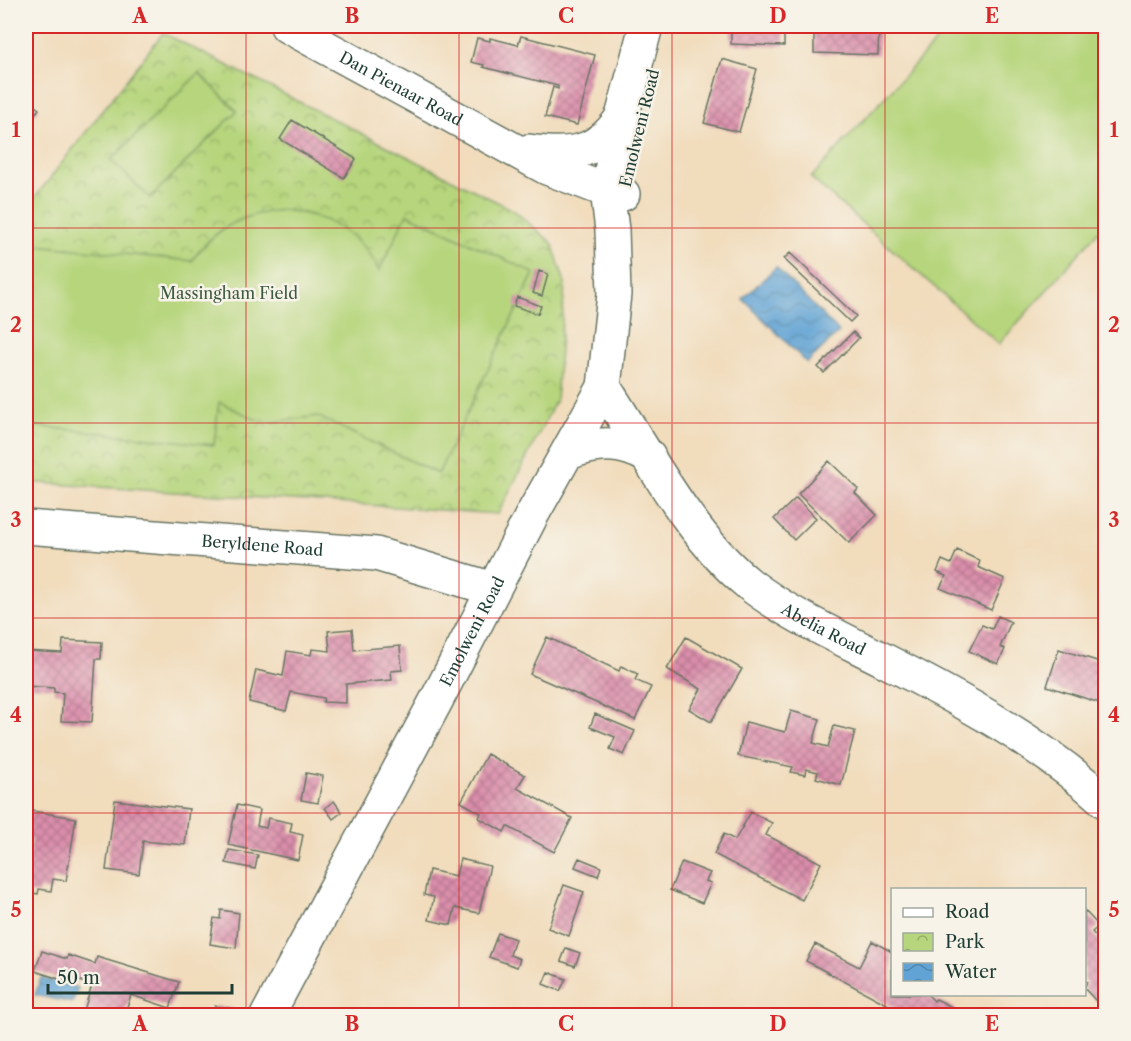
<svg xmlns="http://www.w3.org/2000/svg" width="1131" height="1041" font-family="'Libre Caslon Text',serif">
<defs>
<pattern id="park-crowns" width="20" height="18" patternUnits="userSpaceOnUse" patternTransform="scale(1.5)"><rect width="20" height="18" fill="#b6d57c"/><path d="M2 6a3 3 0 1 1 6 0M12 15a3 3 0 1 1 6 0" fill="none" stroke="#93ae66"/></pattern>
<pattern id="water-waves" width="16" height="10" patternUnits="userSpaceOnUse" patternTransform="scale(1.5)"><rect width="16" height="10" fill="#61a3d4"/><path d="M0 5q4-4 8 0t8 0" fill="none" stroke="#4f86ad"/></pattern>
<pattern id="building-cross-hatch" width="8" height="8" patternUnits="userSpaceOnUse" patternTransform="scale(1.5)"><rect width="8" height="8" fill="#db8eab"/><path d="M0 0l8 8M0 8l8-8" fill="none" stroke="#b1758c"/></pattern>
</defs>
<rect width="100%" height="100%" fill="#f7f3e8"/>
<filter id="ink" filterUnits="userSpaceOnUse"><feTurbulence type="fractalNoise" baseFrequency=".0167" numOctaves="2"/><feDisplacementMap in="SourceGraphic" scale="12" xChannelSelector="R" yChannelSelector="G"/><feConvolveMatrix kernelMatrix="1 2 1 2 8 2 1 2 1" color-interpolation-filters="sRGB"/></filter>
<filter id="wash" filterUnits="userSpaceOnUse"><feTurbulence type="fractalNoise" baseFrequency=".008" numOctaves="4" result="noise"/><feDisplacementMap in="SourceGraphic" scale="24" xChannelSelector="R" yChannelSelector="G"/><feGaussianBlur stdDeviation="1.35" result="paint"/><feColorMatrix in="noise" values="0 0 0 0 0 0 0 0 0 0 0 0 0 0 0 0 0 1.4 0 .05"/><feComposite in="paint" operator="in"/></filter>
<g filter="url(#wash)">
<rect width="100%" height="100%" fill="#f1dcbc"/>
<path fill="url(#park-crowns)" stroke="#6a8958" stroke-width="1.5" d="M163 33 513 210 552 243 565 283 556 400 498 514 26 482V209Z"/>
<path fill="#b6d57c" stroke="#6a8958" stroke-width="1.5" d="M950 26H1105V224L999 344 811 178Z
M199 73 237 111 150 198 111 160Z
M283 210C324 214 361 232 379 271L407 214 534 273 438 474 317 416 275 422 255 419 219 402 214 445 26 425V244L192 261C214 228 244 213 283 210Z"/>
<path fill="url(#water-waves)" stroke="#407084" stroke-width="1.5" d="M776 267 839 332 807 363 743 299Z
M41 978 78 988 72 1003 35 995Z"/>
<g id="blocks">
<path fill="url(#building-cross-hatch)" d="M731 26H784V46L731 44Z
M814 26H879L878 55 814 53Z
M521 36 595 55 577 125 545 117 553 87 558 89V86L483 67 484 65 471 62 477 38 490 41V38L518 45Z
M722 59 757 69 739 132 704 123Z
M26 99 39 109 26 125Z
M292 120 356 159 344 178 280 139Z
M790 253 856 316 850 322 784 259Z
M539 271 548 274 542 296 533 293Z
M517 297 541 306 538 314 514 306Z
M853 332 859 338 824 373 818 367Z
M829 461 858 489 855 493 877 515 849 543 798 494Z
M796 498 816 518 794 540 774 519Z
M957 550 980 561 978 567 1005 579 991 610 940 588 946 576 937 572 942 560 951 564Z
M998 616 1011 622 1000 647 1005 649 998 664 969 651 982 625 992 629Z
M352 629 354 650 400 646 402 670 391 671 392 680 346 684V703L323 702 324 698 291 692 286 711 249 702 256 670 283 676 287 651 311 655 312 649 330 651 328 631Z
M547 637 619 671 621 666 638 674 635 680 651 687 635 720 530 674Z
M686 637 742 669 711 722 689 709 701 689 667 669Z
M63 640 102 642 101 659H96L92 722 61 721 63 693 54 692V688L26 686V651L62 653Z
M1059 649 1100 662 1103 652 1106 653V705L1047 686Z
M791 711 820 719 813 743 828 747 834 726 855 731 841 785 816 778 818 772 806 769 805 775 791 772 793 767 738 756 746 722 785 732Z
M595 714 635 731 624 755 610 749 615 737 590 727Z
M487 754 525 775 517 788 572 818 554 852 507 826 504 832 479 818 481 813 461 802Z
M306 773 323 776 318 803 301 800Z
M115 800 189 809 185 845 143 841 139 874 106 870Z
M334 801 342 812 333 819 325 808Z
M237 805 260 810 257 826 266 828 268 818 292 823 290 832 303 835 298 860 228 845Z
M26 810 76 818 66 881 53 879 51 891 39 889 38 894 26 892V873L32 839 26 838Z
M751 812 772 823 766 835 821 863 802 900 714 854 724 834 735 840Z
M229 850 258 855 255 869 226 863Z
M579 858 601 867 598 876 575 867Z
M460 859 490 866 479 913 455 908 451 925 429 920 434 897 424 895 429 870 456 876Z
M682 862 710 873 706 881 711 883 702 903 670 890Z
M564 885 584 892 569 936 548 928Z
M221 910 239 913 236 948 210 944 214 918 220 919Z
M1084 910 1099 926 1092 932 1106 947V993L1096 1001 1084 988 1087 982 1084 980Z
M498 933 515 939 510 955 520 959 517 967 489 957Z
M872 941 892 952V994H927L934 1001 936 999 956 1009 953 1016H909L806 961 815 944 859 967Z
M566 948 580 953 575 966 561 961Z
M42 951 67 959 68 955 95 964 97 957 179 982 170 1008 131 995 124 1016H100L84 1010 92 985 67 977 65 981 35 971Z
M548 972 566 979 560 991 543 984Z
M215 1006 234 1009 232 1016H213Z"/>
</g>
</g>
<g filter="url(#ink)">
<use href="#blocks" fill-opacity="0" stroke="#687564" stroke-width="1.5"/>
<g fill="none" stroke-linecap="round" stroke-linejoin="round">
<g stroke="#687564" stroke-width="36">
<g id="minor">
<path id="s1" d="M287 26 547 168 597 187 623 194"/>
<path d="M529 151C570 157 598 154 622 117"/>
<path id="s2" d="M604 387C646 451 690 537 749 584 789 615 839 637 884 660 962 700 1040 742 1106 802"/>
<path d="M568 453C599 442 621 441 649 457"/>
<path id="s3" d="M26 527 376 554 493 589"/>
<path id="s4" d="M267 1016 436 701 532 515 604 387 614 294 612 230 607 190 622 117 646 26"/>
</g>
</g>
<use href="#minor" stroke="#fff" stroke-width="33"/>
</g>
</g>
<path fill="none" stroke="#d62828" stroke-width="1.5" stroke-opacity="0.55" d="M246 26V1016M459 26V1016M672 26V1016M885 26V1016M26 228H1106M26 423H1106M26 618H1106M26 813H1106"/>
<g text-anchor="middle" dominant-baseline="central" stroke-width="5" stroke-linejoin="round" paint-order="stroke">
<g font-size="16" fill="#1f3d34" stroke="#f7f3e8">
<text stroke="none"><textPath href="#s1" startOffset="130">Dan Pienaar Road</textPath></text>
<text transform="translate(639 128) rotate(-76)">Emolweni Road</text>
<text stroke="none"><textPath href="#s3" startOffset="237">Beryldene Road</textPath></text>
<text stroke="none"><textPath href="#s2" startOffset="333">Abelia Road</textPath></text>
<text stroke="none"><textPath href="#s4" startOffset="436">Emolweni Road</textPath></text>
</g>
<g font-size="16" fill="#3d5b42" stroke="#f7f3e8">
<text x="229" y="293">Massingham Field</text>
</g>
</g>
<rect width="1131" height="1041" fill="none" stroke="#f7f3e8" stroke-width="66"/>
<rect x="891" y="888" width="195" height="108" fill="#f7f3e8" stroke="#a1aaa0" stroke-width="1.5"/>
<rect x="903" y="908" width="30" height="9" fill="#ffffff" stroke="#a1aaa0" stroke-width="1.5"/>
<text x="945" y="918" font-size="18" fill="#1f3d34">Road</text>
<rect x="903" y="933" width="30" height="18" fill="url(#park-crowns)" stroke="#a1aaa0" stroke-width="1.5"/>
<text x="945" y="948" font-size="18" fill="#1f3d34">Park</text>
<rect x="903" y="963" width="30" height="18" fill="url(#water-waves)" stroke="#a1aaa0" stroke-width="1.5"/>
<text x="945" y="978" font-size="18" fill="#1f3d34">Water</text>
<path d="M48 984v9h184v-9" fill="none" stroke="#1f3d34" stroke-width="3"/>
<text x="57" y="984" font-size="18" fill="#1f3d34" stroke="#f7f3e8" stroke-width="4.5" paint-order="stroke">50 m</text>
<rect x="33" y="33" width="1065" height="975" fill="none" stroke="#d62828" stroke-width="2"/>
<g font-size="20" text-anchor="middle" font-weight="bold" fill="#d62828">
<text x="140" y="23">A</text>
<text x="352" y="23">B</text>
<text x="566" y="23">C</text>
<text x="778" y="23">D</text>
<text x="992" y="23">E</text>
<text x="16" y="137">1</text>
<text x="1114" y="137">1</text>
<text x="16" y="332">2</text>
<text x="1114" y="332">2</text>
<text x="16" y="527">3</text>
<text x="1114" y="527">3</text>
<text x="16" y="722">4</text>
<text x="1114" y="722">4</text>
<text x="16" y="917">5</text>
<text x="1114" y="917">5</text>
<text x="140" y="1031">A</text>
<text x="352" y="1031">B</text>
<text x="566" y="1031">C</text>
<text x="778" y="1031">D</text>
<text x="992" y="1031">E</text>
</g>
</svg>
